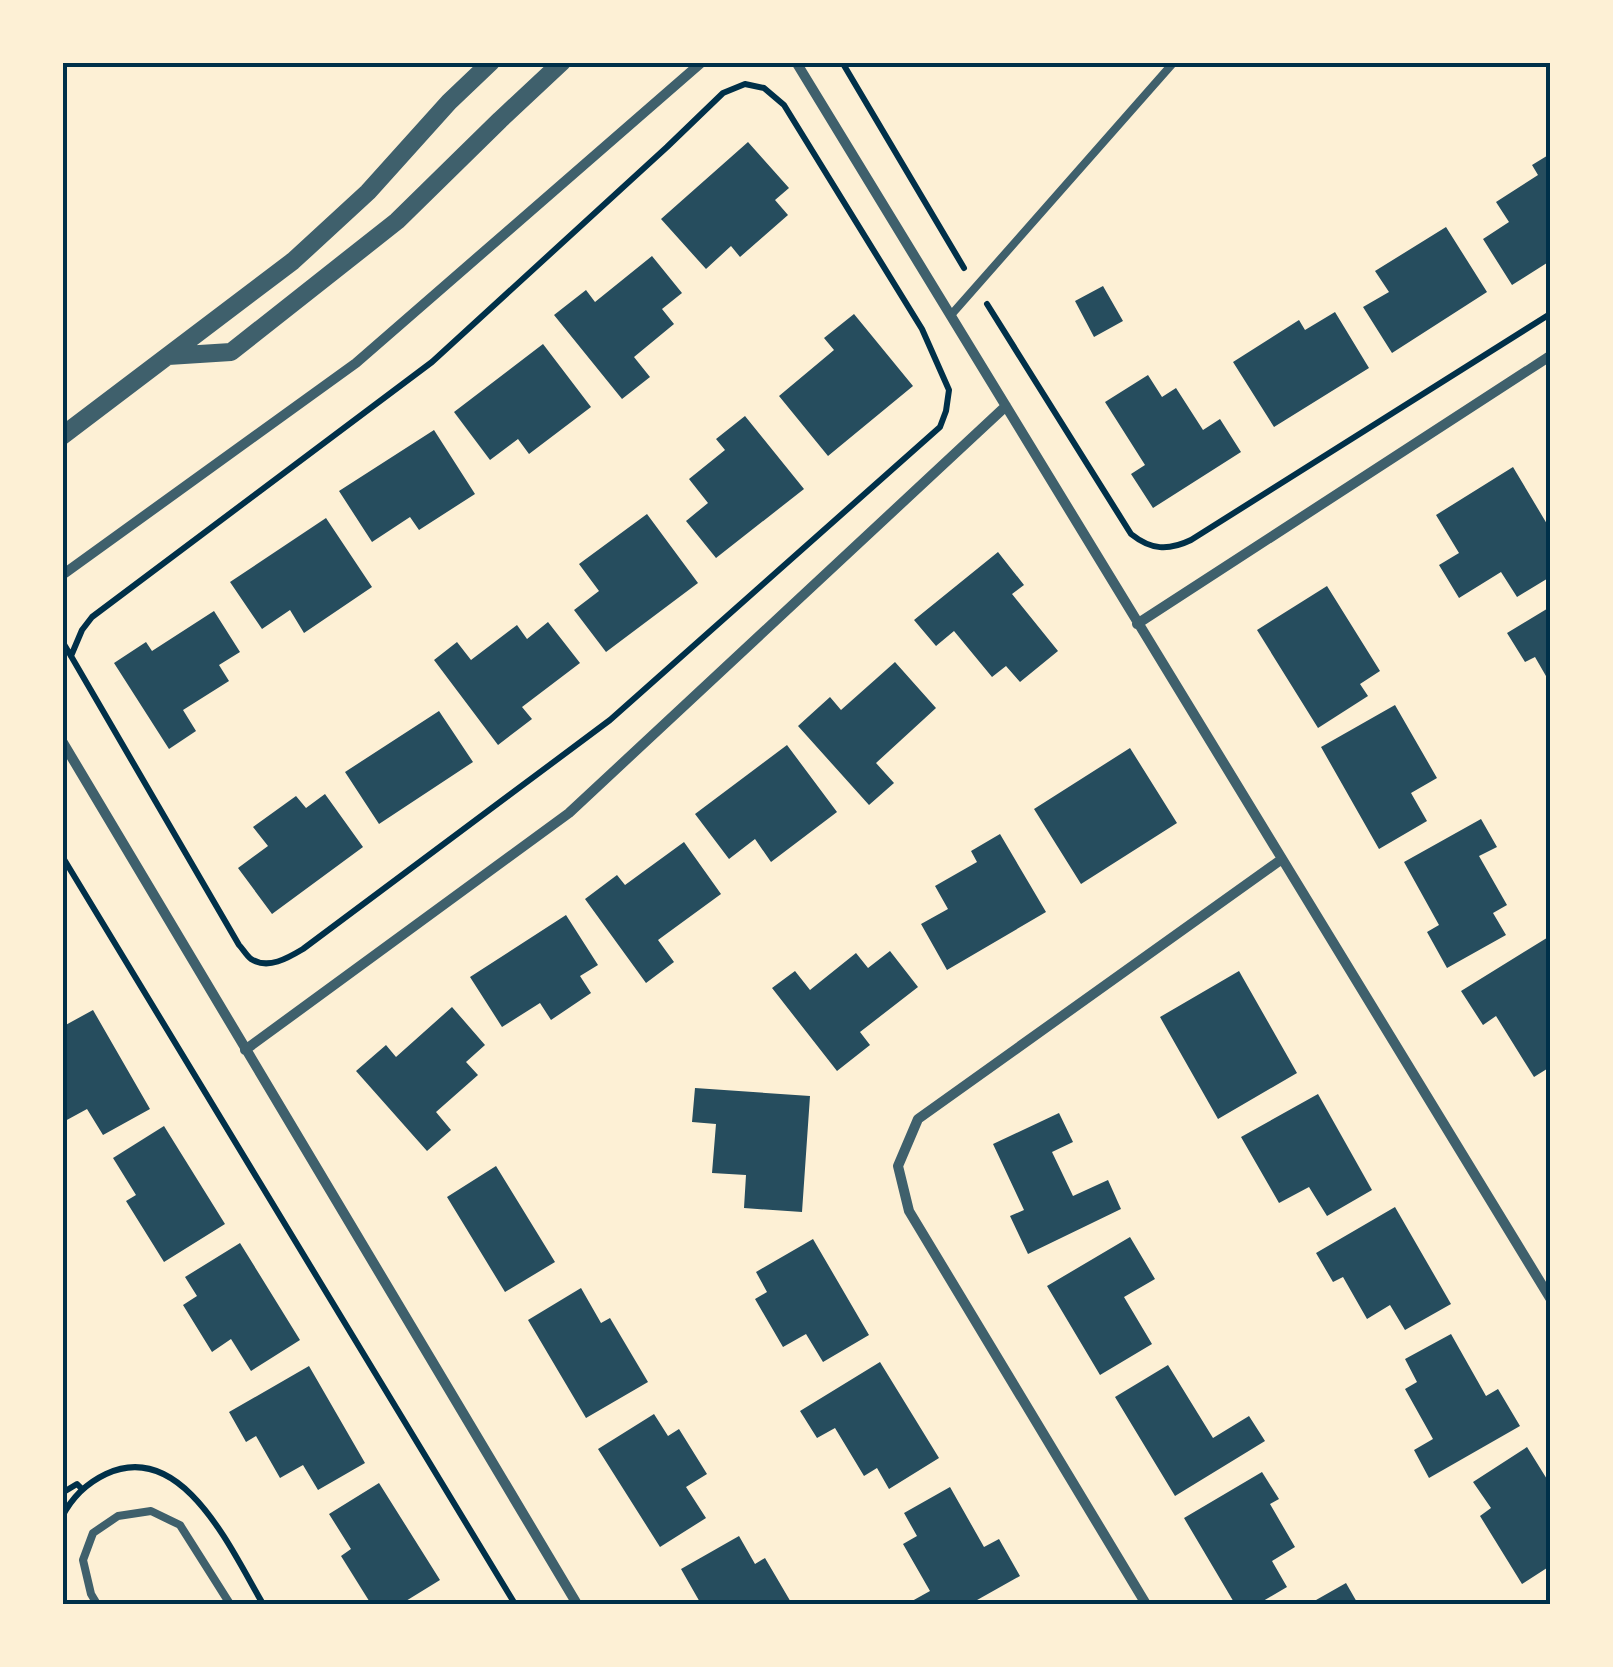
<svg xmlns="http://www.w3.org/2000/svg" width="1613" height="1667" font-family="'Work Sans',sans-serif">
<rect width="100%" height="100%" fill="#fdf0d5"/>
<path fill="#264d5e" d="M748 142 789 188 775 200 788 215 740 257 731 246 706 269 661 219Z
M1550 154V261L1512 285 1483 239 1509 222 1496 202 1538 175 1532 165Z
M1446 227 1487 292 1392 353 1363 307 1389 292 1375 271Z
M652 256 682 293 662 309 674 324 634 357 650 377 622 399 554 315 586 290 595 302Z
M1103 286 1123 321 1094 337 1075 301Z
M1335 312 1369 368 1274 427 1233 362 1299 320 1305 330Z
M854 314 913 386 828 456 779 396 834 350 824 338Z
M543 344 591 407 529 454 518 439 490 460 454 412Z
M1148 375 1162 397 1176 388 1203 430 1220 419 1241 452 1153 508 1131 474 1145 465 1105 402Z
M745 416 804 489 716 558 686 521 708 503 689 479 725 450 716 439Z
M434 430 475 494 419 530 410 517 372 542 339 491Z
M1513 467 1550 529V577L1517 597 1501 572 1459 598 1439 565 1459 553 1436 515Z
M647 514 698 583 606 652 574 610 599 591 579 564Z
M326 518 372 587 304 633 290 610 262 629 230 582Z
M998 552 1024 585 1012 594 1058 651 1020 682 1006 666 992 677 954 631 936 646 914 620Z
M1327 586 1380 671 1360 684 1368 696 1318 728 1257 630Z
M1550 607V683L1535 657 1525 662 1507 633Z
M214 611 240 652 219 665 229 681 183 710 196 731 169 749 114 663 146 642 152 651Z
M548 622 580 663 522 707 532 719 498 745 434 660 457 642 471 660 517 625 527 639Z
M895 662 936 708 876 763 894 783 869 805 798 726 830 697 841 710Z
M1395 705 1437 778 1411 793 1427 821 1379 849 1321 747Z
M439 711 473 762 379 824 345 772Z
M787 745 837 812 771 862 755 839 729 859 695 814Z
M1130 748 1177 823 1081 884 1034 809Z
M325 794 363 847 272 914 238 868 268 846 253 827 296 796 306 808Z
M1481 819 1497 847 1479 856 1507 905 1493 913 1506 935 1447 968 1427 932 1439 925 1404 862Z
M1000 834 1046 912 947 970 921 924 948 909 935 886 977 862 971 851Z
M684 842 721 894 658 940 674 962 646 983 585 899 617 875 625 885Z
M566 915 598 965 580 976 591 993 551 1020 540 1003 502 1027 470 977Z
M1550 936V1067L1534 1077 1496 1016 1483 1025 1461 991Z
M890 951 918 987 860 1032 870 1045 837 1071 772 988 795 971 810 990 856 953 868 968Z
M1239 971 1297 1073 1218 1119 1160 1017Z
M452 1007 485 1045 466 1062 478 1075 436 1112 451 1130 427 1151 356 1071 386 1045 396 1057Z
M93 1010 150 1109 103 1135 87 1109 65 1121 62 1118V1027Z
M695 1088 810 1096 802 1212 744 1208 746 1175 712 1173 716 1124 692 1122Z
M1318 1094 1372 1190 1327 1216 1309 1187 1279 1203 1241 1137Z
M1059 1113 1073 1142 1052 1152 1073 1196 1108 1180 1121 1209 1028 1254 1010 1216 1024 1210 993 1144Z
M164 1126 225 1224 164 1262 126 1201 136 1195 113 1158Z
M496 1166 555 1262 505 1292 447 1197Z
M1395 1207 1451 1304 1405 1330 1390 1305 1367 1319 1343 1277 1333 1282 1316 1253Z
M1130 1237 1155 1279 1124 1297 1152 1344 1100 1375 1047 1286Z
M813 1239 869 1335 823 1362 806 1334 783 1347 755 1299 767 1292 756 1272Z
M240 1243 300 1340 251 1371 231 1339 212 1352 183 1305 197 1296 185 1277Z
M581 1288 601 1323 610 1318 648 1382 586 1418 528 1320Z
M1451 1334 1486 1396 1498 1389 1520 1426 1429 1478 1414 1450 1433 1439 1405 1389 1417 1382 1405 1359Z
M880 1362 939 1458 889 1489 877 1468 864 1476 835 1428 817 1438 800 1411Z
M1168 1365 1213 1438 1249 1416 1265 1441 1175 1496 1115 1397Z
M309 1366 365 1463 318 1490 303 1465 280 1478 256 1436 246 1442 229 1412Z
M654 1414 668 1436 679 1429 707 1474 686 1487 706 1518 660 1547 598 1449Z
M1527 1447 1550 1484V1566L1522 1584 1480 1516 1491 1508 1473 1482Z
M1262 1472 1279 1499 1270 1504 1295 1547 1272 1561 1287 1587 1258 1604H1235L1184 1518Z
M379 1483 440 1580 401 1604H371L341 1556 351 1549 329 1514Z
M950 1487 984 1547 999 1539 1020 1576 970 1604H914L912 1601 930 1591 903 1544 917 1536 904 1513Z
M739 1536 755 1564 765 1558 792 1604H701L681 1569Z
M1346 1583 1358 1604H1309Z"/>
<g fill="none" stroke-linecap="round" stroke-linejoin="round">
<path stroke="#003049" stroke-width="6" d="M842 62 964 268
M987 304 1131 534C1151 550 1168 551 1191 540L1550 314
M62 641 71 656 239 945C243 949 246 955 251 959 268 970 288 958 303 949L610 720 940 427 946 411 949 390 922 329 784 105 764 88 745 84 723 93 667 147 432 362 92 617 82 630 71 656
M62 856 515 1604
M62 1493 77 1484 82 1489
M62 1517C72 1497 87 1483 106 1474 183 1438 232 1552 263 1604
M62 1595 65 1604"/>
<path stroke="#3f606c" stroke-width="8" d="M951 315 1174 62
M97 1604 91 1594 83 1560 93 1533 118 1516 151 1511 180 1525 230 1604"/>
<path stroke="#3f606c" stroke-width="10" d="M796 62 1550 1298
M65 573 356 363 702 62
M1137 624 1550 356
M62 741 577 1604
M245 1050 569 813 1006 406
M1146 1604 909 1211 898 1166 918 1119 1282 859"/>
<path stroke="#3f606c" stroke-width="18" d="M168 356 231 352 397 221 500 120 562 62
M62 436 293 261 368 192 449 102 491 62"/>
</g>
<rect width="1613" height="1667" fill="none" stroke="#fdf0d5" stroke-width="130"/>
<rect x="65" y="65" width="1483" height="1537" fill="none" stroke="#003049" stroke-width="4"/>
</svg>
